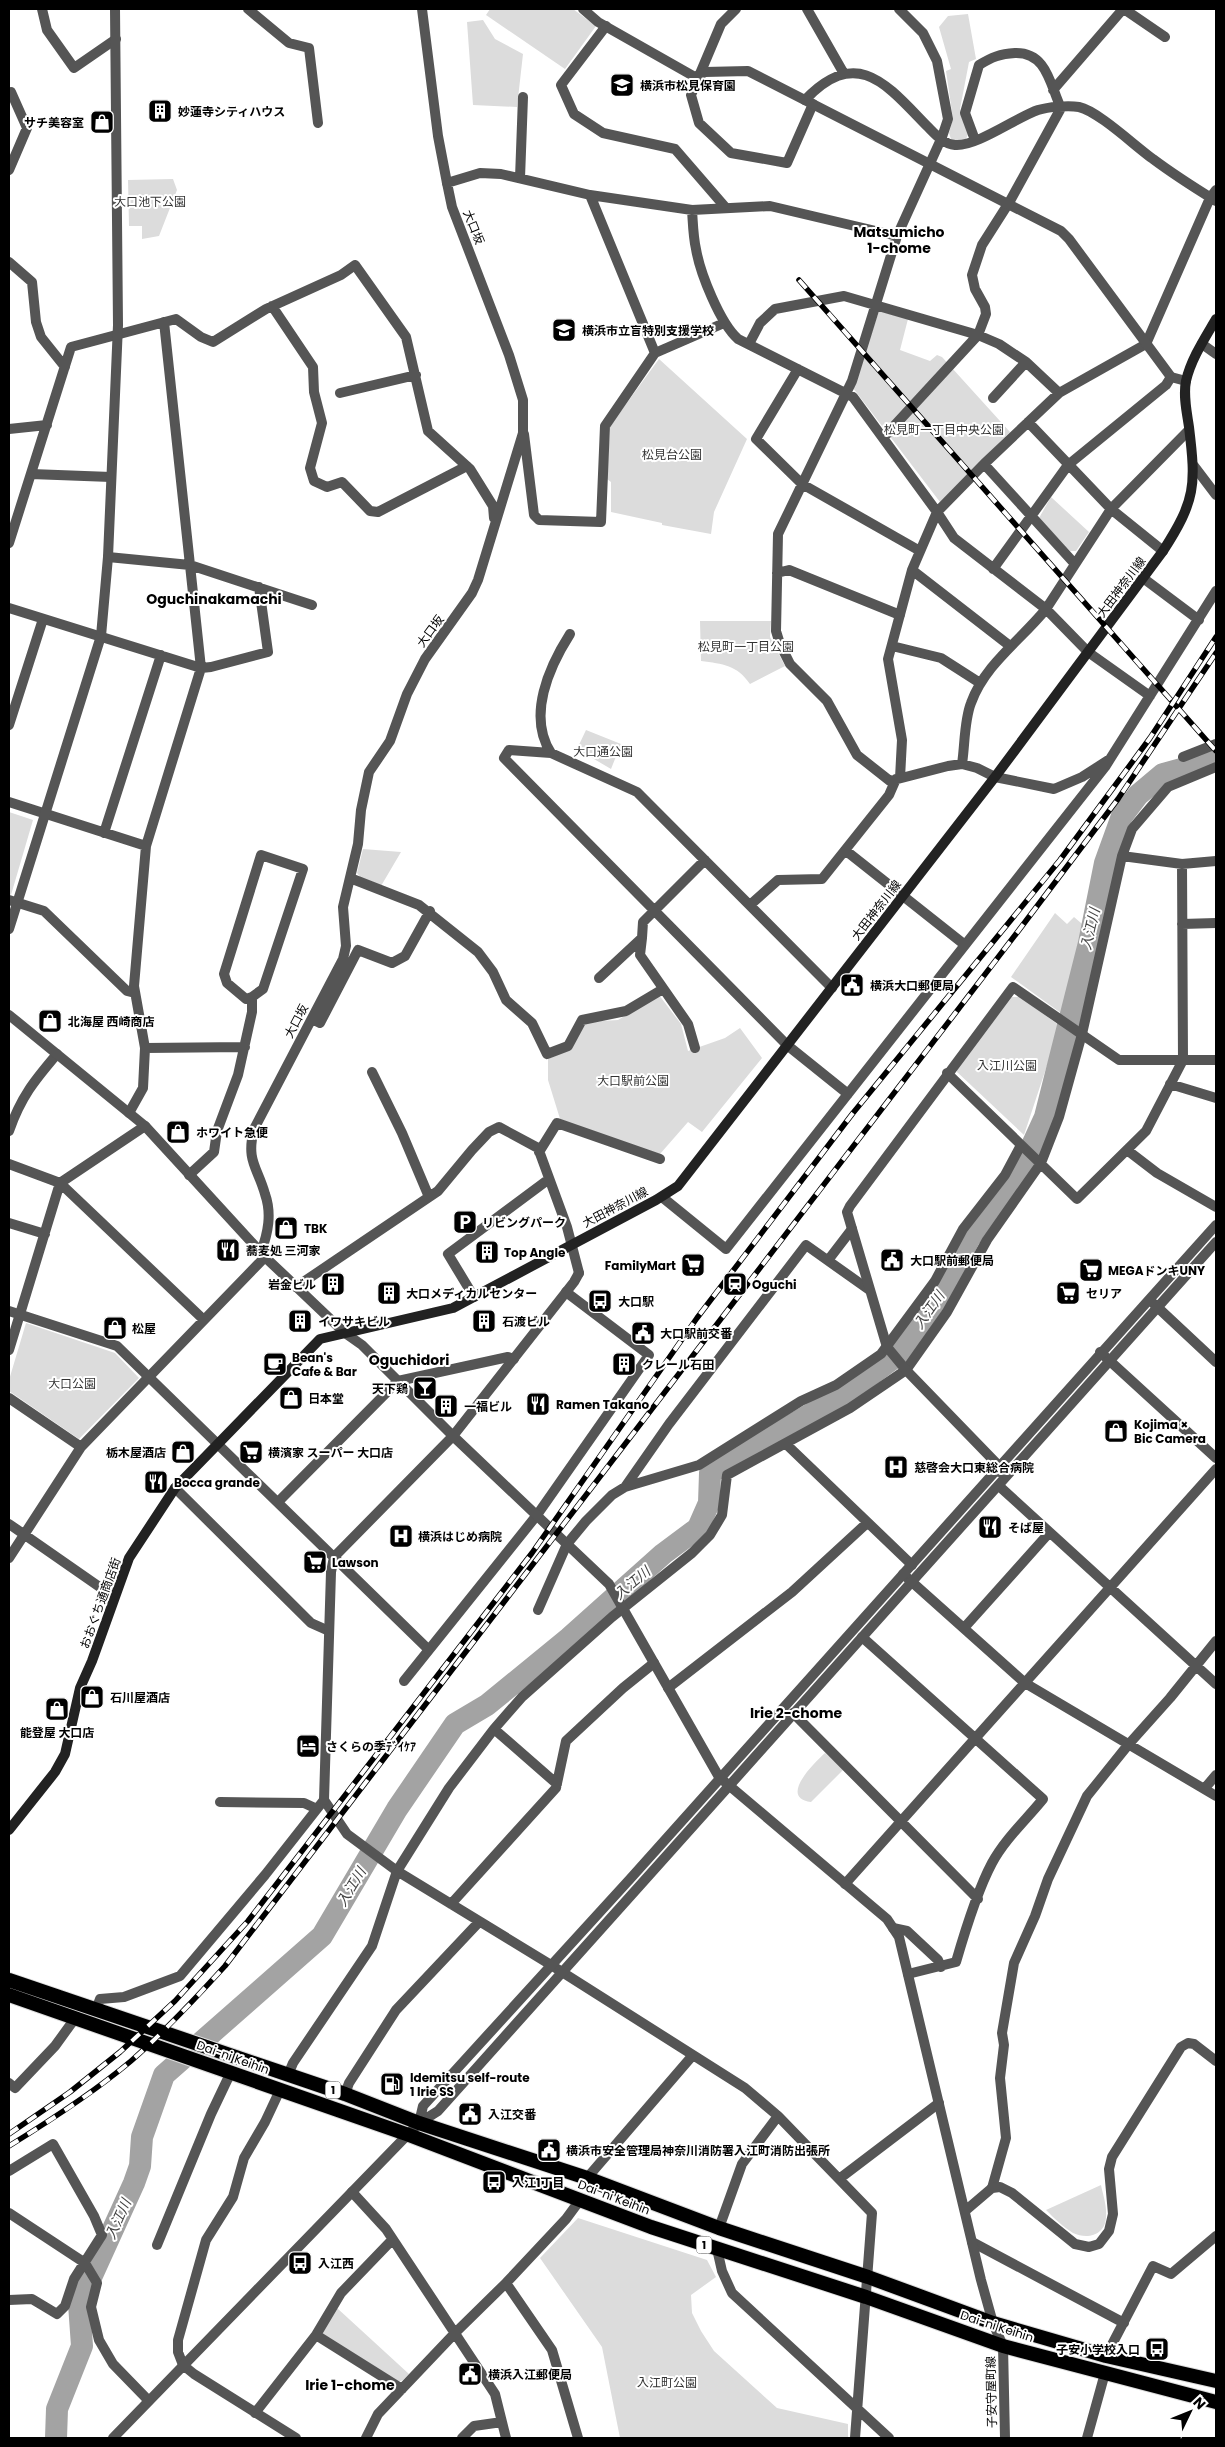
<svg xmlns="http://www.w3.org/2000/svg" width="1225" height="2447" font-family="Poppins,'Noto Sans JP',sans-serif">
<rect width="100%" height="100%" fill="#fff"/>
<path fill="#dcdcdc" d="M490 9H573L596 26 565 69 486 15Z
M968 14 976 59 969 62 960 109 969 132 966 139 956 141 951 139 949 133 953 119 946 71 951 69 939 27 948 16Z
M483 20 495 39 523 54 517 107 473 105 467 22Z
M173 179 177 190 159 236 142 239V226H129L128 180Z
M879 311 908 319 900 350 930 361 937 355 942 357 1010 432 940 502 853 388Z
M659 359 747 439 714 512 711 534 662 525V523L611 512V482L607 479 610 426Z
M1051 497 1089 532 1076 551H1070L1039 518Z
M700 621H771L770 637 785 666 750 684C737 665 723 664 701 661Z
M586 730 621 744 611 769 577 749Z
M9 812 33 820 11 895 9 894Z
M363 849 401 852 381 886 361 878 357 873Z
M1055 913 1067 924 1074 917 1088 929 1065 1016 1011 977Z
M659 995 681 1024 688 1051 725 1038 740 1028 762 1058 702 1132 688 1122 660 1154 561 1122 548 1080V1059L571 1049 585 1022 618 1020Z
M1012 997H1020L1060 1026 1024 1135 957 1072V1068Z
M26 1323 115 1353 139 1378 79 1439 9 1391V1380Z
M825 1753 844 1769 811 1802C778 1798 815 1762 825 1753Z
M1101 2185C1103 2195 1107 2206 1106 2216 1106 2235 1088 2240 1073 2233 1063 2227 1054 2218 1046 2210Z
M578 2218 707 2260 716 2277 691 2295 692 2313 701 2331 714 2351 777 2408 848 2424V2438H620L602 2347 540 2258Z
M337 2308 409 2374 403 2380 398 2382 321 2334Z"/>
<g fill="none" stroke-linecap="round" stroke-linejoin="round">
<path stroke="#a3a3a3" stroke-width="22" d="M56 2438 57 2409 82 2346 79 2304 134 2183 140 2166 142 2137 164 2075 322 1936 397 1809 455 1724 487 1705 569 1638 663 1554 698 1528 709 1503 710 1473 845 1394 898 1355 914 1332 944 1289 969 1239 1018 1176 1045 1117 1089 943 1105 863 1122 816 1138 795 1163 774 1192 766 1216 756"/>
<g stroke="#dbdbdb" stroke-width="16">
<path id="trunk" d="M9 1980 345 2094 419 2123 587 2178 719 2228 868 2277 993 2323 1106 2356 1216 2381
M9 1995 409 2135 651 2227 866 2297 1003 2346 1216 2402"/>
</g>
<path stroke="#555" stroke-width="10" d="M42 9 47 30 74 68 116 39
M248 9 289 43 309 48 318 123
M736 9 721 24 691 95 699 123 731 153 787 163 813 104
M807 9 843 72
M899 9 923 33 937 61 948 119 942 137 897 236 852 381 778 534 776 631 780 644 790 664 827 701 857 755 890 781 948 766 962 764 977 768 995 777 1054 789 1082 777 1110 759
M1124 9 1165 37
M606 26 561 85 574 114 603 133 675 149 726 208
M1053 90 1123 9
M805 100C857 45 887 85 927 126 935 134 943 144 955 145 976 147 1017 117 1038 110 1048 107 1068 105 1079 107 1098 111 1136 147 1153 159 1173 174 1195 188 1216 201
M9 170 27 128 11 92
M520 178 523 97
M692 210C693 223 693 236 696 249 700 273 720 323 738 339L853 397 937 512 954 538 1046 609 1088 652 1150 696
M9 262 32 282 36 322 41 337 65 367
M272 306 313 367 314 392 322 423 310 468 314 481 327 487 342 482 370 511 378 512 467 466
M749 344 760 323 775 309 844 296 978 335 999 344 1026 362 1059 393
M1202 344 1216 354
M655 353 724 323
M798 369 756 439 802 484 920 551
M340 393 416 375
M993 398 1026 362
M1028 422 1111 509 1163 551
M9 429 47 425
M524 434 534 515 539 520 601 522 605 426 655 353 590 195
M883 438 978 335 986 314 985 307 975 289 972 275 982 245 1010 201 1061 108C1050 85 1047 52 1015 53 1000 54 992 57 979 65L965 113 975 140
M984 464 1074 563
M1194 466 1216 495
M31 474 111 477
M9 543 71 347 176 319 201 337 213 342 266 309 341 275 355 265 406 337 428 431 470 469 493 506 494 518
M108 557 190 565 312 605
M993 569 1068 465 1166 385 1171 377
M912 570 1010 646
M777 573 789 570 900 615
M1143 578 1199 620
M9 608 201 668 211 667 268 652 259 587
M892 646 941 658 980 683
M9 725 43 619
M551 753C527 716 549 667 570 634
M1183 757 1216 744
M962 764C965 745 964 721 971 703 985 664 1021 640 1046 609L1111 509 1189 430
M900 778 902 740 888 659 912 570 937 512 984 464 1059 393 1146 344 1210 198 1216 190
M9 802 146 846
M104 833 161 655
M845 850 965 945
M1122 856 1182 864 1216 861
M350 878 419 905 478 952 493 972 506 1000 532 1023 547 1054 568 1046 582 1020 626 1011 663 989
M9 900 44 911 127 991 135 993
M750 905 778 880 822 879 889 795 896 779
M1182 924 1216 923
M642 938 640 955 688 1024 695 1048
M599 978 642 938 643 922 705 860
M832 988 637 792 551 753 509 750 504 758 787 1045 848 1094
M312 1019 320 1023 358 950 392 963 405 956 430 911
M145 1048 245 1047
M372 1072 402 1133 429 1197
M947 1073 1077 1199 1146 1131 1183 1060 1182 864
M1170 1084 1216 1098
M129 1113 143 1088 145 1048 134 986 146 846 201 668 164 322
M9 1131C21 1097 34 1081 57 1054
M1127 1150 1157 1173 1216 1207
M539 1152 557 1123 660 1159
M9 1164 60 1183 204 1320
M189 1175 214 1152 217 1131 238 1075 252 1012V997L263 989 303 869 261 855 224 974 227 983 246 999 252 997
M662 1197 726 1249 1105 767 1216 591
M9 1223 45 1234
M261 1252C268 1233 272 1214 265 1194 257 1166 246 1161 254 1129L343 959 346 946 343 907 358 844 361 810 369 772 390 741 407 694 425 659 472 593 478 580 523 433V400L509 355 452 207 447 183 480 173 501 174 590 195 692 210 770 206 897 236
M829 1259 852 1229
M296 1287 438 1191 472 1150 489 1132 499 1127 538 1148 567 1227 579 1273
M474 1297 448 1254 549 1179
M9 1350 60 1183 145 1126
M1100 1352 1216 1458
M9 1398 81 1447
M786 1444 912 1565
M999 1486 1216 1684
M625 1487 669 1424 806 1245 868 1289
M175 1488 311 1623 329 1631
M278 1502 398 1381 508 1357 514 1359
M9 1524 114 1597
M9 1558 81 1447 265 1257
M903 1574 1025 1683 1216 1796
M538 1610 567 1544 586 1521 612 1495 625 1487 699 1465 801 1401 836 1385 881 1354 935 1281 963 1229 1005 1175 1021 1145
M964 1628 1049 1533
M862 1637 1043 1799C1026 1820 1005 1839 992 1863 977 1891 965 1931 956 1962L908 1974
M404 1681 537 1515 649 1355 566 1292
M668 1688 792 1592 867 1523
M793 1713 978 1899
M494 1729 557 1784
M1205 1788 1216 1775
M220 1802 304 1803 317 1809
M845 1884 1216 1469
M451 1904 556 1788 566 1741 623 1688 654 1663
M893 1928 907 1931 938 1960 941 1967
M96 2010 100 1999 124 1997 180 1976 265 1875 324 1800 347 1834 397 1871 551 1965 745 2088 778 2116 872 2213 855 2438
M288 2075 293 2063 372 1946 397 1871 449 1788 494 1729 522 1697 612 1617 692 1553 710 1535 722 1515 727 1475 850 1408 906 1370 947 1312 987 1240 1041 1163 1059 1117 1082 1034 1122 856 1132 829 1168 787 1216 767
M9 2083 15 2088 55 2046 76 2017
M345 2094 349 2083 396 2010 479 1922
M9 2171 53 2144 94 2216 102 2235 74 2279 65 2306 57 2314 32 2299 9 2300
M587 2178 693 2055
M839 2179 939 2103
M992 2188 1006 2138 1000 2078 1004 2045 1002 2033 1014 1963 1035 1916 1048 1879 1087 1796 1128 1745 1170 1698 1216 1641
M352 2192 386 2229 495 2394 506 2438
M9 2213 85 2263 97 2283 91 2307 99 2340 113 2364 148 2400
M719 2228 742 2164 778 2116
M972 2242 1124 2323
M157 2245 211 2114 231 2072
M717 2249 722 2271 732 2293 889 2438
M506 2283 552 2350 578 2438
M316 2335 402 2389
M1106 2356 1153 2266 1171 2274 1216 2236
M183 2365 178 2352V2340L206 2240 233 2197 244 2158 265 2122 280 2090
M255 2413 316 2335 341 2293 392 2240
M366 2438 378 2414 455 2333 506 2283 566 2219 580 2200
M462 2438 474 2426 502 2422
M1087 2438 1105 2373"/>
<path stroke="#555" stroke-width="10" d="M422 9 438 136 447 183
M583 9 598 22 695 77 705 72 748 71 1061 231 1069 239 1171 377 1186 381
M9 929 101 636 108 557 118 325 115 9
M9 1015 145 1126 265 1257 345 1333 362 1345 453 1436 609 1584 719 1777 887 1919 899 1937 981 2280 993 2323 1003 2346 1005 2438
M1154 1304 1216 1362
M9 1311 117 1346 428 1649
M999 1472V1466L906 1370 887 1347 847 1212 850 1206 1013 987 1119 1060H1216
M324 1800 331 1572 334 1557 453 1436 574 1282 579 1273
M419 2123 423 2106 630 1879 1216 1225
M965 2211 992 2188 1000 2187 1012 2193 1075 2244 1089 2247 1099 2244 1109 2231 1113 2214 1109 2169 1112 2157 1181 2047 1188 2043 1194 2044 1216 2061
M183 2365 194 2374 296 2438
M113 2438 419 2123 438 2111 1216 1242"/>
<path stroke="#222" stroke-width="10" d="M9 1830 55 1772 65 1754 80 1688 92 1661 129 1558 175 1488 320 1339 453 1308 656 1200 678 1186 995 777 1163 551C1196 500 1196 485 1189 427 1187 413 1183 396 1186 381 1191 359 1205 338 1216 319"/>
<use href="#trunk" stroke="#000" stroke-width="14"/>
<g stroke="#000" stroke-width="5.5">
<path id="rail" d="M799 280 1216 751
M9 2134 70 2092 120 2052 175 2001 248 1921 532 1553 697 1318 853 1113 1060 860 1150 738 1216 637
M9 2146C51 2120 93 2093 131 2061 164 2032 195 1999 225 1966L1019 930 1118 799 1216 653"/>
</g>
<use href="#rail" stroke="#fff" stroke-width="4" stroke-dasharray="11" stroke-linecap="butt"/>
</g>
<defs>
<g id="school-square" transform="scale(1.25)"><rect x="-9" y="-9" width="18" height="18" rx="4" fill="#000" stroke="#fff"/><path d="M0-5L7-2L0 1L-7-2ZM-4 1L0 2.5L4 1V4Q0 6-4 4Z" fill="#fff"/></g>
<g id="building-square" transform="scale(1.25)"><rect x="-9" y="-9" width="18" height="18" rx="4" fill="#000" stroke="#fff"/><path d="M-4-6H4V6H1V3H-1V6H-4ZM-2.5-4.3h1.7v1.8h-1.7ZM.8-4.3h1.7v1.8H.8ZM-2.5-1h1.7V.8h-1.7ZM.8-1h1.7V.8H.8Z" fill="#fff"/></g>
<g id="shop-square" transform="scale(1.25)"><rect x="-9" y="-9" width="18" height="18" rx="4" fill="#000" stroke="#fff"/><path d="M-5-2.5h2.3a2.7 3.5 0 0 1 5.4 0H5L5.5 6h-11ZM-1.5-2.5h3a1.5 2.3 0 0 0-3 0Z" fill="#fff"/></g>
<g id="civic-square" transform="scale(1.25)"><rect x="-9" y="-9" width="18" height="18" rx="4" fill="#000" stroke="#fff"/><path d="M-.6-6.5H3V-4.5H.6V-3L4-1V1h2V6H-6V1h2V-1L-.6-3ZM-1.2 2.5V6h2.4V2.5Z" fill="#fff"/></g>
<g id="parking-square" transform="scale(1.25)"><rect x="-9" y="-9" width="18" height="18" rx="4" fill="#000" stroke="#fff"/><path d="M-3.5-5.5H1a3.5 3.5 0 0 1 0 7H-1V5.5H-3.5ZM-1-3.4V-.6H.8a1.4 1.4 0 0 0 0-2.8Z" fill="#fff"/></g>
<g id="restaurant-square" transform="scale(1.25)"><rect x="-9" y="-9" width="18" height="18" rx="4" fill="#000" stroke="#fff"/><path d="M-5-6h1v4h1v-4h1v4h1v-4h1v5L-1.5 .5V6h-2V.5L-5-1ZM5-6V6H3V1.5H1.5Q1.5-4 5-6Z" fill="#fff"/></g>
<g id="supermarket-square" transform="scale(1.25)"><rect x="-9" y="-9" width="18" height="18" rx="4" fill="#000" stroke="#fff"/><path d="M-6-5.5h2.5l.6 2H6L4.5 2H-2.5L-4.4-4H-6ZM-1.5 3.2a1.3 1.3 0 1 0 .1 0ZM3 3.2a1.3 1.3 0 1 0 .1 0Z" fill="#fff"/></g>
<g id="station-square" transform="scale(1.25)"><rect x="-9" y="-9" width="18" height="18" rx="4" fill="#000" stroke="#fff"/><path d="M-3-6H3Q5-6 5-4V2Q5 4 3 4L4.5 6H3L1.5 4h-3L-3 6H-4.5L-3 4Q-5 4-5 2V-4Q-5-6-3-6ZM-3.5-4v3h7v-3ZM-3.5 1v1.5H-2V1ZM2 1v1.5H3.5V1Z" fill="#fff"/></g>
<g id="bus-square" transform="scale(1.25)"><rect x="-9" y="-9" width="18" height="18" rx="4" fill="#000" stroke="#fff"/><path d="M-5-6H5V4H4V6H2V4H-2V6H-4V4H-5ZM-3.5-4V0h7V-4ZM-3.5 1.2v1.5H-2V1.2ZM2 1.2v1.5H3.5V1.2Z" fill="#fff"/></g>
<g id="cafe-square" transform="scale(1.25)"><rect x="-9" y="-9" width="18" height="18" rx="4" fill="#000" stroke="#fff"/><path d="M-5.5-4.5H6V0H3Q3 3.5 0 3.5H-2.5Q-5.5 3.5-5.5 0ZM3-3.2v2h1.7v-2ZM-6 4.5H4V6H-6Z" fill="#fff"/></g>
<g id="bar-square" transform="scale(1.25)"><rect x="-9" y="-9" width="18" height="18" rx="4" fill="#000" stroke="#fff"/><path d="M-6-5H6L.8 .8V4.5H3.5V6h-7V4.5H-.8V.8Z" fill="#fff"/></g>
<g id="hospital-square" transform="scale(1.25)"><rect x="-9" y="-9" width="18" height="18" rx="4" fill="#000" stroke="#fff"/><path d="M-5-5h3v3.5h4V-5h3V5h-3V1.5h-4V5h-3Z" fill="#fff"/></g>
<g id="hotel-square" transform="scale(1.25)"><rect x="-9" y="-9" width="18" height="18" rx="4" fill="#000" stroke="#fff"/><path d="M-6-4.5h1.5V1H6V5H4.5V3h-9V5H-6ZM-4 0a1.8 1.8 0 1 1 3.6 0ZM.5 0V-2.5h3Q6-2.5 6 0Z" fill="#fff"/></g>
<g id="fuel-square" transform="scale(1.25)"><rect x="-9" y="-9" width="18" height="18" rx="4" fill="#000" stroke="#fff"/><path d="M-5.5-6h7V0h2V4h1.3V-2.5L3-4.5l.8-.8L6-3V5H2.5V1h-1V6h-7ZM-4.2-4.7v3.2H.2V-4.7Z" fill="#fff"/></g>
</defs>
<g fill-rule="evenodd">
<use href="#school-square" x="622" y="85"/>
<use href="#building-square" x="160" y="111"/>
<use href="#shop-square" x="102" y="122"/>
<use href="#school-square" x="564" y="330"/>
<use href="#civic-square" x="852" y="985"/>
<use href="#shop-square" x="50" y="1021"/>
<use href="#shop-square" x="178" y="1132"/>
<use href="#parking-square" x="465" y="1222"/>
<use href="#shop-square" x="286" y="1228"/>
<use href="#restaurant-square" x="228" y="1250"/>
<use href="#building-square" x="487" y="1252"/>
<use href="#civic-square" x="892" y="1260"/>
<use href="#supermarket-square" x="693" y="1265"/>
<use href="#supermarket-square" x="1091" y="1270"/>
<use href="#building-square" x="333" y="1284"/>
<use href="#station-square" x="735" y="1284"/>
<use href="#building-square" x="389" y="1293"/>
<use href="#supermarket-square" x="1068" y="1293"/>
<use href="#bus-square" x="600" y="1301"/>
<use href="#building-square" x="300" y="1321"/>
<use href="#building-square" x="484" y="1321"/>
<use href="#shop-square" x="115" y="1328"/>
<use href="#civic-square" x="643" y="1333"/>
<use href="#cafe-square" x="275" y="1364"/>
<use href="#building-square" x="624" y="1364"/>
<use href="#bar-square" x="425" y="1388"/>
<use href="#shop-square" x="291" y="1398"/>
<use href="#restaurant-square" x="538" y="1404"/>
<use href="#building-square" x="446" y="1406"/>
<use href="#shop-square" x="1116" y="1431"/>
<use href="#shop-square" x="183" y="1452"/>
<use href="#supermarket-square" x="251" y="1452"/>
<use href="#hospital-square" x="896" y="1467"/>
<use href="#restaurant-square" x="156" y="1482"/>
<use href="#restaurant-square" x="990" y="1527"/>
<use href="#hospital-square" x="401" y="1536"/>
<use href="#supermarket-square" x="315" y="1562"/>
<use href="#shop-square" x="92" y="1697"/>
<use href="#shop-square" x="57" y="1709"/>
<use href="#hotel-square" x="308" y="1746"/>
<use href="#fuel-square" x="392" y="2084"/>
<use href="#civic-square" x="470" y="2114"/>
<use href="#civic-square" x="549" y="2150"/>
<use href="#bus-square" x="494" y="2182"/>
<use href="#bus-square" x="300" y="2263"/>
<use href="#bus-square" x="1157" y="2349"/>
<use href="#civic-square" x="470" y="2374"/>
</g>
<g text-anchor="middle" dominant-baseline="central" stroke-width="4" stroke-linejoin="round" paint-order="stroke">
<g fill="#fff" stroke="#4c4c4c" stroke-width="1">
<rect x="325.5" y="2081.5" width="15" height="17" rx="4"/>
<rect x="696.5" y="2236.5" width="15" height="17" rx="4"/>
</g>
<g font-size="11" font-weight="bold" fill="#000">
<text x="333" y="2090">1</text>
<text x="704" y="2245">1</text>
</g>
<g font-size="12" font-weight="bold" fill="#000" stroke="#fff" text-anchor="start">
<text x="640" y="85">横浜市松見保育園</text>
<text x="178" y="111">妙蓮寺シティハウス</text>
<text x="84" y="122" text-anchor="end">サチ美容室</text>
<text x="582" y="330">横浜市立盲特別支援学校</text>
<text x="870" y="985">横浜大口郵便局</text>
<text x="68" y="1021">北海屋 西崎商店</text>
<text x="196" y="1132">ホワイト急便</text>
<text x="482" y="1222">リビングパーク</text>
<text x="304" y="1228">TBK</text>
<text x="246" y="1250">蕎麦処 三河家</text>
<text x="504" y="1252">Top Angle</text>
<text x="910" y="1260">大口駅前郵便局</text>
<text x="676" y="1265" text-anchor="end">FamilyMart</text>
<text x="1108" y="1270">MEGAドンキUNY</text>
<text x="316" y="1284" text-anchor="end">岩金ビル</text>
<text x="752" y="1284">Oguchi</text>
<text x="406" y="1293">大口メディカルセンター</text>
<text x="1086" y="1293">セリア</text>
<text x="618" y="1301">大口駅</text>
<text x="318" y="1321">イワサキビル</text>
<text x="502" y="1321">石渡ビル</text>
<text x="132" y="1328">松屋</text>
<text x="660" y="1333">大口駅前交番</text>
<text x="292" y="1357">Bean's<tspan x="292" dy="14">Cafe &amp; Bar</tspan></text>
<text x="642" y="1364">クレール石田</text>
<text x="408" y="1388" text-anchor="end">天下鶏</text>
<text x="308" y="1398">日本堂</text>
<text x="556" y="1404">Ramen Takano</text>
<text x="464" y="1406">一福ビル</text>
<text x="1134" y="1424">Kojima ×<tspan x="1134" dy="14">Bic Camera</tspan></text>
<text x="166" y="1452" text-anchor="end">栃木屋酒店</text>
<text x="268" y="1452">横濱家 スーパー 大口店</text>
<text x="914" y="1467">慈啓会大口東総合病院</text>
<text x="174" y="1482">Bocca grande</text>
<text x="1008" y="1527">そば屋</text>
<text x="418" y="1536">横浜はじめ病院</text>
<text x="332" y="1562">Lawson</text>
<text x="110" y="1697">石川屋酒店</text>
<text x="57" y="1732" text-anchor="middle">能登屋 大口店</text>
<text x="326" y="1746">さくらの季ﾃﾞｲｹｱ</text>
<text x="410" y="2077">Idemitsu self-route<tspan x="410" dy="14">1 Irie SS</tspan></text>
<text x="488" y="2114">入江交番</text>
<text x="566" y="2150">横浜市安全管理局神奈川消防署入江町消防出張所</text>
<text x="512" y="2182">入江1丁目</text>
<text x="318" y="2263">入江西</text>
<text x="1140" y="2349" text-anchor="end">子安小学校入口</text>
<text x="488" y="2374">横浜入江郵便局</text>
</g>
<g font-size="12" fill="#333" stroke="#fff">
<text x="150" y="201">大口池下公園</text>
<text x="944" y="429">松見町一丁目中央公園</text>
<text x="672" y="454">松見台公園</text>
<text x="746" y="646">松見町一丁目公園</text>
<text x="603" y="751">大口通公園</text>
<text x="1007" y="1065">入江川公園</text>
<text x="633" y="1080">大口駅前公園</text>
<text x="72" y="1383">大口公園</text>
<text x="667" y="2382">入江町公園</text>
</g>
<g font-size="12" fill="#000" stroke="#fff">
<text transform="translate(474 227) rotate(68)">大口坂</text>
<text transform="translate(1121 587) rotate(-53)">大田神奈川線</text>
<text transform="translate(430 631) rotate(-54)">大口坂</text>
<text transform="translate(876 910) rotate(-52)">大田神奈川線</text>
<text transform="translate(296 1021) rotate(-62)">大口坂</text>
<text transform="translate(615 1207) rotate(-28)">大田神奈川線</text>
<text transform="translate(100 1603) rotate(-70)">おおぐち通商店街</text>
<text transform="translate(233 2057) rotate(20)">Dai-ni Keihin</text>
<text transform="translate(614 2197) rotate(21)">Dai-ni Keihin</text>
<text transform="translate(997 2326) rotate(18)">Dai-ni Keihin</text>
<text transform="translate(991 2392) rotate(-91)">子安守屋町線</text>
</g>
<g font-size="14" font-weight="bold" fill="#000" stroke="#fff">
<text x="899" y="232">Matsumicho<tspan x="899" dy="16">1-chome</tspan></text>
<text x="214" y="599">Oguchinakamachi</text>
<text x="409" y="1360">Oguchidori</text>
<text x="796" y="1713">Irie 2-chome</text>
<text x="350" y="2385">Irie 1-chome</text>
</g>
<g font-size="14" font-style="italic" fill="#444" stroke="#fff">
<text transform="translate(1090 929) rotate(-77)">入江川</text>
<text transform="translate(929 1310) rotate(-55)">入江川</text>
<text transform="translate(632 1583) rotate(-40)">入江川</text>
<text transform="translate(351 1887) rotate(-59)">入江川</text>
<text transform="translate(118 2219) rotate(-66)">入江川</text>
</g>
</g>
<rect width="1225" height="2447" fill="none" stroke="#000000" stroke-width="20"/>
<g transform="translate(1190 2412) rotate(47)" stroke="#ffffff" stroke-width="4" paint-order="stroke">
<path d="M0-4L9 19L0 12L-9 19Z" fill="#000000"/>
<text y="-8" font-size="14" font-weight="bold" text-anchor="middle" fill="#000000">N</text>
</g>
</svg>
